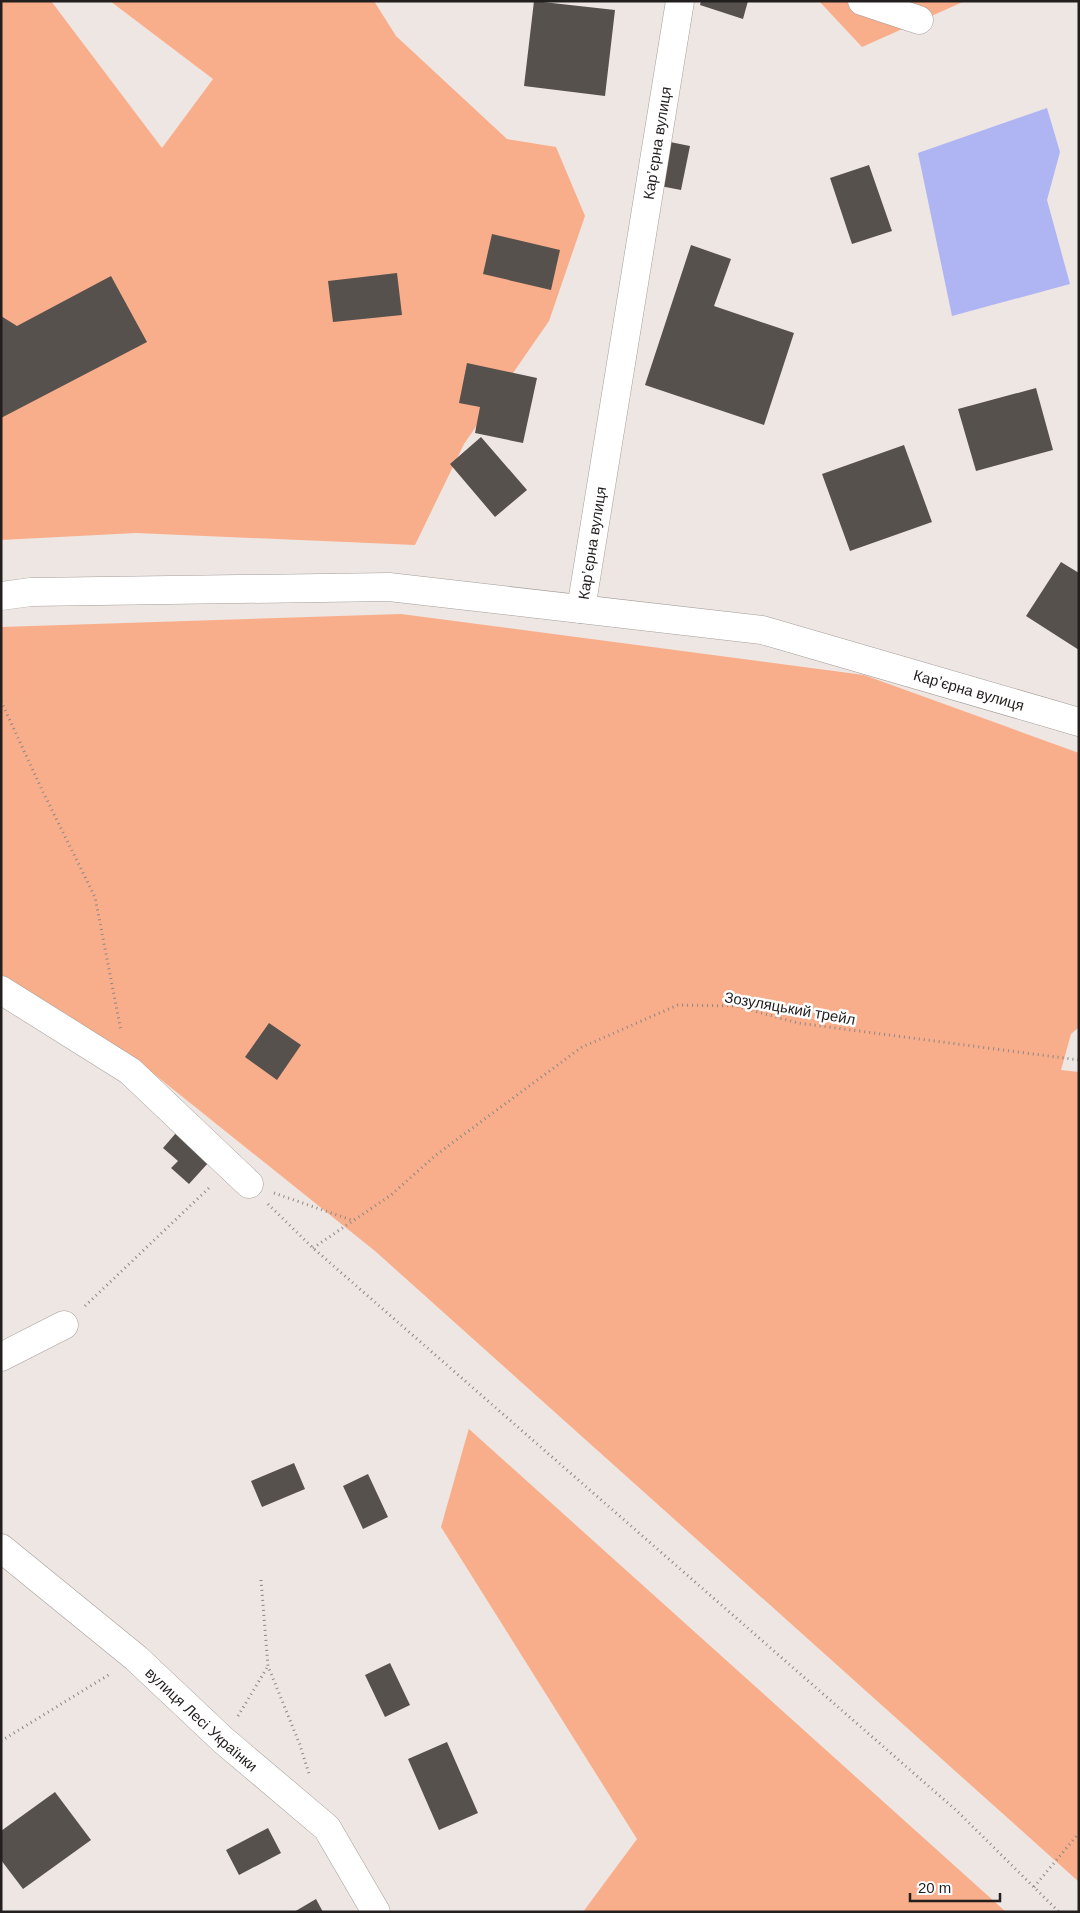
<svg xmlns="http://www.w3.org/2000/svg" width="1080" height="1913" font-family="Helvetica,sans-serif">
<rect width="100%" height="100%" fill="#eee6e3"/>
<path fill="#f9ae8b" d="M1 1H51L162 148 213 79 110 1H374L396 36 507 139 556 147 585 216 549 321 464 444 415 545 136 533 1 540Z
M819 1H965L862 47Z
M401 614 864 675 1079 753V1027L1071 1034 1061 1070 1079 1072V1882L375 1251 154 1074 1 978V627Z
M469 1428V1429L1006 1912H583L637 1839 441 1527Z"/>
<path fill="#afb5f3" d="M1047 108 1060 152 1047 200 1070 284 952 316 918 153Z"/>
<path fill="#57514e" d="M534 1 615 10 605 96 524 86Z
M701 1H748L743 19 700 5Z
M665 141 690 146 681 190 655 185Z
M869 165 892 231 852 244 830 178Z
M492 234 560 250 551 290 483 274Z
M691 245 731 259 714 306 794 333 764 425 645 385Z
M397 273 402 315 333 322 328 281Z
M111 276 147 342 1 418V316L17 326Z
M467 363 537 378 523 443 475 433 480 407 459 403Z
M1036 388 1053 450 976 471 958 409Z
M481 437 527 490 495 517 450 464Z
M904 445 932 522 850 551 822 474Z
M1061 562 1079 573V650L1026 616Z
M269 1023 301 1045 277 1080 245 1057Z
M176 1133 209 1162 189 1184 171 1168 178 1161 163 1148Z
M294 1463 305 1489 262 1507 251 1481Z
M368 1474 388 1517 363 1529 343 1486Z
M390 1663 410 1705 385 1717 365 1675Z
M447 1742 478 1813 439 1830 408 1759Z
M55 1792 91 1840 23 1889 1 1860V1831Z
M268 1828 281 1853 239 1875 226 1850Z
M316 1899 323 1912H294Z"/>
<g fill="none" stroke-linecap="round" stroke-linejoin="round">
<g stroke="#a59e9a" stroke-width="29">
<g id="minor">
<path d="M862 1 919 20"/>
<path d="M1 596 31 592 389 587 762 630 1079 722"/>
<path d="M581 609 680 1"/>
<path d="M1 990 130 1071 249 1184"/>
<path d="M1 1357 64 1325"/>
<path id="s1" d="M1 1548 136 1658 223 1740 327 1828 376 1912"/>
</g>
</g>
<path stroke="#8c8785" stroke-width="3" stroke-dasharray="1 4" stroke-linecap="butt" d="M1 701 43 792 95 897 121 1031
M274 1193 354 1221
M268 1204 313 1248 957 1811 1059 1912
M313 1248 391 1195 436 1155 582 1047 678 1005 736 1006 798 1023 1079 1060
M85 1306 211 1186
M261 1580 268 1666 300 1745 309 1774
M238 1716 268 1666
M1 1741 110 1674
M1034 1887 1079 1833"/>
<use href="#minor" stroke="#fff" stroke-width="28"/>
</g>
<g text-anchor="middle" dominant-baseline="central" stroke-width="5" stroke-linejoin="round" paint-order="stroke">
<g font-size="15" fill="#221f1e" stroke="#fff">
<text transform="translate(657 143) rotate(-81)">Карʼєрна вулиця</text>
<text transform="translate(592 543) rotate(-81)">Карʼєрна вулиця</text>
<text transform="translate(969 690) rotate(16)">Карʼєрна вулиця</text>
<text transform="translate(790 1008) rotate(10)">Зозуляцький трейл</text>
<text stroke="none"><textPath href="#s1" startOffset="264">вулиця Лесі Українки</textPath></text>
</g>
</g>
<rect width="1080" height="1913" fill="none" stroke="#221f1e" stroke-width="5"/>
<path d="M910 1893v8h90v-8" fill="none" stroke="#221f1e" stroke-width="2.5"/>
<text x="918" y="1893" font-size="15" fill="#221f1e" stroke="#ffffff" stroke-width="4" paint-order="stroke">20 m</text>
</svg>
